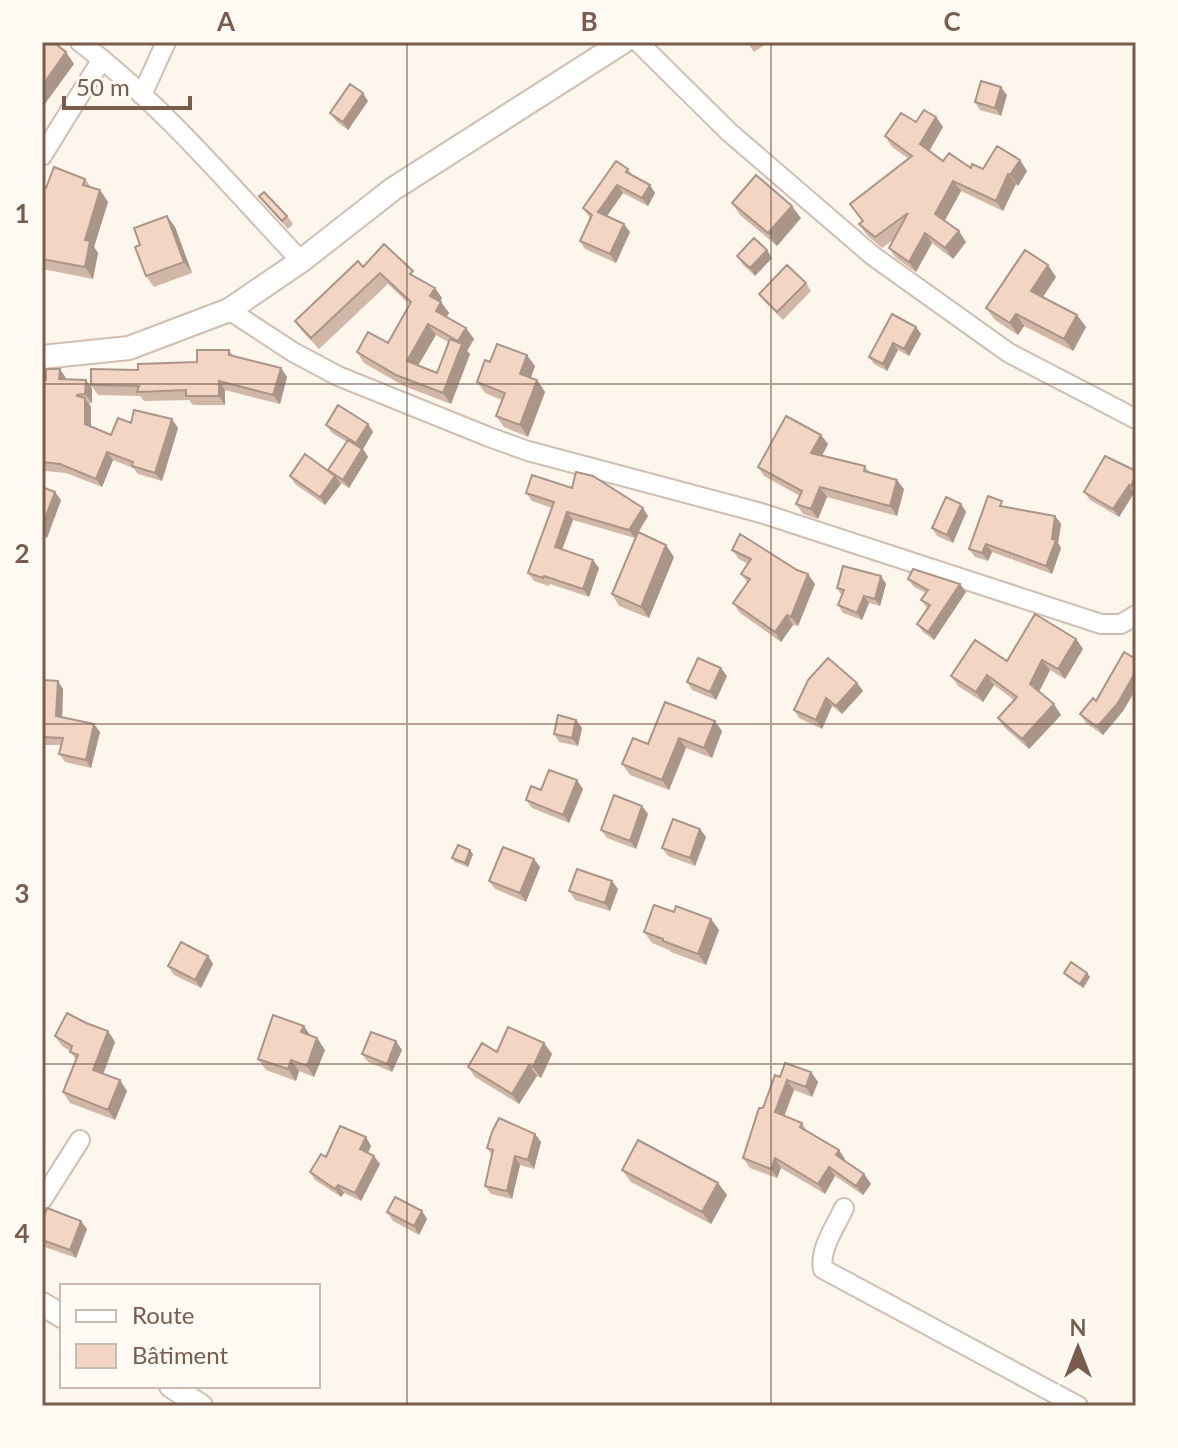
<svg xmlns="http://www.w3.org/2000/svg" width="1178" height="1448" font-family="Lato,sans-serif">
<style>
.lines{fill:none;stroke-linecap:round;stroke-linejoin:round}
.minor-casing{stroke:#d1beb0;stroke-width:22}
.tertiary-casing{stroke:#d1beb0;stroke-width:26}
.minor{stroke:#fff;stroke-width:18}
.tertiary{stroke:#fff;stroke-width:22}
.wall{fill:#d1b7a8;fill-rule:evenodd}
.shaded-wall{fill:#aa9588}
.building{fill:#f3d5c3;stroke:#aa9588;stroke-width:2}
.grid{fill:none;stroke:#7a5c4d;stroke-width:2;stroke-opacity:0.55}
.neatline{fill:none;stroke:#7a5c4d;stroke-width:3}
.grid-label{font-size:26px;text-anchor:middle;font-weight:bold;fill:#7a5c4d}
</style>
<rect width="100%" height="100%" fill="#fdf6ec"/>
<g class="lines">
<defs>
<path id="minor" d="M80,42C163,105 230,186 301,261
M638,42L729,132L873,256L1009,353L1136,419
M142,95L166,42
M42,156L102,59
M229,310L293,352L338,376L489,437L528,451L761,513L1101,624H1121L1136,615
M42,1200L80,1140
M844,1208C836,1226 819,1249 823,1269L1078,1406"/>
<path id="tertiary" d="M42,357L129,348L229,310L301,261L393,189L623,42
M42,1304L62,1316
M171,1386L201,1406"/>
</defs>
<use href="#minor" class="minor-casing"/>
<use href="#tertiary" class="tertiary-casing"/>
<use href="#minor" class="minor"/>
<use href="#tertiary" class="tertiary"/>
</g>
<path class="wall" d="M747,42H769L754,52Z
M1007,95L1001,116L980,110L975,102Z
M368,101L348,130L336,121L330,113Z
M936,117L943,127L929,151L943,161L971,168L983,169L1020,160L1027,171L1018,186L1016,184L1003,211L961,191L944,221L966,242L953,259L932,243L916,272L896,258L889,248L894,239L882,248L867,235L859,224L863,222L850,204L909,159L892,147L885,136L916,122Z
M628,169L632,175L655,193L648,206L623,193L607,216L630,232L616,263L585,249L580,241L590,218L583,208Z
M85,179L91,187L100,190L108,202L94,247L98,253L93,279L43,269L42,267V190L46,188Z
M259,196L287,216L293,224L288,229L265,204Z
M732,203L801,218L777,246L740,215Z
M167,216L175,227L192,273L154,287L146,276L140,245Z
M737,256L772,258L755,276L743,265Z
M1048,265L1056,277L1043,297L1077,315L1086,327L1073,351L1024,326L1018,335L995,320L986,308Z
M363,267L419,279L442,298L440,302L449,313L446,317L474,339L467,351L470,354L451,404L404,386L364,363L357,352L388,343L410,305L388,284L319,349L302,331L295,321ZM436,335L448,342L437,373L418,366Z
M806,283L811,291L783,320L765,302L759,294Z
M916,327L921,334L909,356L898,350L887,371L874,364L869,357Z
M229,350L233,356L281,368L287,377L280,404L225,390V405H193L189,400L144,401L140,396L98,395L91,385L138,370L197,362Z
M490,362L535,366L531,378L537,380L545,392L528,437L504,427L496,416L502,400L485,393L477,382Z
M60,369L66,379L92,388V403H89L91,407V426L111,435L131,423L178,428L162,481L138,474L133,468L113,460L102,487L66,473L45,471L43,487L61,500L47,538L42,537V538V380H46Z
M368,424L373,432L363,449L368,457L349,488L339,482L341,484L325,505L295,484L290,476L329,472L347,442L332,433L326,425Z
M821,435L828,444L822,456L865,466L869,472L904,489L897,516L827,497L818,519L803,514L796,504L800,496L764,476L758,467Z
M1136,471V494L1134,493L1119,517L1090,500L1084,492Z
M526,493L648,516L638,532L674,557L649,618L619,606L612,594L637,534L635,538L573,520L562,550L599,568L589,597L550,584L549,586L534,581L528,573L552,508L532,501Z
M961,504L966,512L953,543L937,536L932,528Z
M1006,507L1055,516L1061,524L1058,543L1061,548L1052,574L992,552L988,561L975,557L969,549Z
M732,550L815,584L798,626L793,625L781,642L740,613L733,603L747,582L741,574L748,564L739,559Z
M881,576L886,584L880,606L869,603L862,620L843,613L838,605L842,596L837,588Z
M908,579L960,584L966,592L934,640L923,632L917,624L927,608L921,600L926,593L914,587Z
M1076,639L1083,649L1065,679L1050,670L1039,691L1061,715L1029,749L1005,728L998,718L1014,700L994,685L983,702L958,686L951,676L1007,661Z
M1136,659V689L1123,711L1103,735L1086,723L1080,714L1096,701Z
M727,676L716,700L692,690L687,682Z
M42,680L63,689L62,717L100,732L91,768L65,762L59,754L61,745H44L42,743Z
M857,683L863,691L842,714L832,706L822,729L799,718L794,710Z
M576,720L582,728L578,746L559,742L554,734Z
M722,731L712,758L686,748L669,790L630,775L622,764L648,744Z
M583,789L569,823L532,808L526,800L541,790Z
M642,806L648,814L636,849L607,838L601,830Z
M700,829L706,837L695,866L668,856L662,848Z
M473,854L468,867L455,862L452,858Z
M534,859L540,867L526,902L495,889L489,881Z
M618,889L610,911L575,900L569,891Z
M674,912L711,919L719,930L706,965L671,952L669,950L652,943L644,932Z
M208,956L213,964L201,988L174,975L168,966Z
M1064,973L1090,977L1083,988L1067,977Z
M86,1023L108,1031L115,1042L103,1074L127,1091L115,1120L70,1103L63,1092L76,1060L70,1051L62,1046L55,1036Z
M304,1026L311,1036L317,1038L325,1050L314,1077L299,1071L296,1081L266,1070L258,1059Z
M544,1043L552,1054L541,1078L537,1076L519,1104L475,1077L468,1067Z
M402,1050L392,1072L368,1062L362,1054Z
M811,1072L818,1082L812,1097L794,1090L784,1116L802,1123L808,1132L845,1159L844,1161L864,1174L871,1184L863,1195L835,1176L825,1194L781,1168L777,1178L750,1168L743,1158L763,1108L780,1077Z
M535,1134L541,1142L534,1169L520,1165L512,1199L491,1194L485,1186L492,1155L487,1148Z
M366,1137L371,1146L368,1153L380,1164L361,1201L344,1193L341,1197L315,1180L310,1172L326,1157Z
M622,1170L718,1183L727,1195L711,1224L631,1182Z
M422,1211L427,1219L419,1235L393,1221L387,1212Z
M42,1222L87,1229L76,1258L42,1246Z"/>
<path class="shaded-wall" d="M66,52L74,64L42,108V86Z
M1001,87L1007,95L1001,116L995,108Z
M363,93L368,101L348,130L343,122Z
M936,117L943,127L927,155L920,144Z
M1020,160L1027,171L1018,186L1010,175Z
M1008,174L1016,184L1003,211L996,201Z
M953,181L961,191L943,224L935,214Z
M617,185L623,193L604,220L598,212Z
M650,185L655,193L648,206L642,198Z
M100,190L108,202L94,247L98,253L93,279L85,267V240Z
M792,206L801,218L777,246L768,233Z
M167,216L175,227L192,273L184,262Z
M624,224L630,232L616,263L610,254Z
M959,231L966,242L953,259L945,248Z
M925,233L932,243L916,272L909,262Z
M767,250L772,258L755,276L750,268Z
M1048,265L1056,277L1039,303L1031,291Z
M435,288L442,298L437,307L430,296Z
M441,302L449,313L443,322L436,311Z
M1016,314L1024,326L1018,335L1010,323Z
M1077,315L1086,327L1073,351L1064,339Z
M428,324L436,335L414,372L407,361Z
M916,327L921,334L909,356L904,349Z
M466,328L474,339L467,351L470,354L451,404L443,393L458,341Z
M893,343L898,350L887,371L883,364Z
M527,355L535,366L528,385L520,374Z
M281,368L287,377L280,404L273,395Z
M60,369L66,378L65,388L59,379Z
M86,380L92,388V403L85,394Z
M537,380L545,392L528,437L520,425Z
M219,381L225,390V405L219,396Z
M85,398L91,407V433L85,424Z
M172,419L178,428L162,481L155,473Z
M368,424L373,432L363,449L368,457L349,488L343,480L362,451L356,443Z
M821,435L828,444L818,463L811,453Z
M107,452L113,460L102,487L96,479Z
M42,466L45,471L42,491Z
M335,476L341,484L325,505L320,497Z
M1136,476V492L1131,486Z
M897,480L904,489L897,516L890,506Z
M1129,485L1134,493L1119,517L1113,509Z
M820,487L827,497L818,519L811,509Z
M55,492L61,500L47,538L42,532V526Z
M961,504L966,512L953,543L947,535Z
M643,508L648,516L635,538L629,530Z
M567,512L573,520L560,555L555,547Z
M1055,516L1061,524L1058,543L1061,548L1052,574L1046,566Z
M986,544L992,552L988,561L982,553Z
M666,545L674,557L649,618L641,607Z
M593,560L599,568L589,597L583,589Z
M808,574L815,584L798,626L791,617Z
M881,576L886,584L880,606L875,599Z
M960,584L966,592L934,640L928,632Z
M864,596L869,603L862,620L857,613Z
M787,615L793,625L781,642L775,632Z
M1076,639L1083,649L1065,679L1058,669Z
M1042,660L1050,670L1038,694L1030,684Z
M721,668L727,676L716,700L710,692Z
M1136,671V689L1123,711L1103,735L1097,727Z
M987,675L994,685L983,702L976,692Z
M58,681L63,689L62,724L56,716Z
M857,683L863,691L842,714L836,706Z
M826,698L832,706L822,729L816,720Z
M1054,704L1061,715L1029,749L1022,739Z
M576,720L582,728L578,746L572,738Z
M715,721L722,731L712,758L704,748Z
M94,724L100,732L91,768L86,760Z
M679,738L686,748L669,790L662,780Z
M577,780L583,789L569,823L563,815Z
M642,806L648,814L636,849L630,841Z
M700,829L706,837L695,866L690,858Z
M470,850L473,854L468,867L465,863Z
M534,859L540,867L526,902L520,893Z
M612,881L618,889L610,911L605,903Z
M711,919L719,930L706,965L698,954Z
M208,956L213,964L201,988L195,980Z
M1087,973L1090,977L1083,988L1080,984Z
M304,1026L311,1037L301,1032Z
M108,1031L115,1042L101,1080L93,1070Z
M317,1038L325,1050L314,1077L307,1066Z
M396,1041L402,1050L392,1072L387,1064Z
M544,1043L552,1054L541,1078L533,1067Z
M291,1060L299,1071L296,1081L288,1069Z
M529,1065L537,1076L519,1104L512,1094Z
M811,1072L818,1082L812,1097L806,1087Z
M120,1080L127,1091L115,1120L108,1110Z
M787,1080L794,1090L782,1122L775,1112Z
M535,1134L541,1142L534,1169L528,1160Z
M366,1137L371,1146L366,1157L360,1149Z
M839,1150L845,1159L842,1164L836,1155Z
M374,1156L380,1164L361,1201L355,1193Z
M515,1156L520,1165L512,1199L507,1191Z
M775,1158L781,1168L777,1178L771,1169Z
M829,1167L835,1176L825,1194L818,1184Z
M864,1174L871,1184L863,1195L856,1186Z
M718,1183L727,1195L711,1224L702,1212Z
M338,1185L344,1193L341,1197L335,1189Z
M422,1211L427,1219L419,1235L414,1226Z
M81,1221L87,1229L76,1258L70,1250Z"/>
<path class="building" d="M42,42H53L66,52L42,86Z
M981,81L1001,87L995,108L975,102Z
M350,84L363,93L343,122L330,113Z
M924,110L936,117L920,144L943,161L949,153L971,168L972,164L983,169L997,146L1020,160L1010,175L1008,174L996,201L953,181L935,214L959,231L945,248L925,233L909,262L889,248L908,213L875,237L859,224L863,221L850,204L912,156L885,136L901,113L916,122Z
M616,161L628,169L626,172L650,185L642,198L617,185L598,212L624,224L610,254L580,241L592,215L583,208Z
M54,167L85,179L83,185L100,190L85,240L90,241L85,267L42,259L43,216H42V190L43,187L46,188Z
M756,175L792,206L768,233L732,203Z
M264,192L287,216L282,221L259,196Z
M167,216L184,262L146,276L135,247L140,245L134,228Z
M754,238L767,250L750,268L737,256Z
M384,244L413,271L410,274L435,288L430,296L441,302L436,311L466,328L458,341L428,324L407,361L437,373L450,339L462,344L443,393L396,375L357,352L368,332L388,343L411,302L380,273L311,338L295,321L358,261L363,267Z
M1025,250L1048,265L1031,291L1077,315L1064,339L1016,314L1010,323L986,308Z
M787,265L806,283L777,312L759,294Z
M892,314L916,327L904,349L893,343L883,364L869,357Z
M497,344L527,355L520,374L537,380L520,425L496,416L505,393L477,382L485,360L490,362Z
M197,350H229V355L281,368L273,395L219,381V396H186V390L137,392L139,386L91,385V369L138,370V364L197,362Z
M46,369H60L59,379L86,380L85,394L77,395V396L85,398V424L111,435L118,418L131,423L134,410L172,419L155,473L132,466L133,462L107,452L96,479L60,464L42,462V380H46Z
M338,405L368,424L356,443L326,425Z
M786,416L821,435L811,453L865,466L864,471L897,480L890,506L820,487L811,509L796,504L802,491L758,467Z
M348,440L362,449L343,480L328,470Z
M305,454L335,476L320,497L290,476Z
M1105,456L1136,471V476L1131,486L1129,485L1113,509L1084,492Z
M576,472L593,476L643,508L629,530L567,512L555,547L593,560L583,589L544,576L543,578L528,573L554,502L526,493L532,475L572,488Z
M42,487L55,492L42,526Z
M988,496L1002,501L1000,506L1055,516L1052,539L1056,540L1046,566L986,544L982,553L969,549Z
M946,497L961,504L947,535L932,528Z
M638,532L666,545L641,607L612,594Z
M740,534L797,570L808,574L791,617L787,615L775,632L733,603L750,579L741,574L751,559L732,550Z
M843,566L881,576L875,599L864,596L857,613L838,605L844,590L837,588Z
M913,569L960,584L928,632L917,624L930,605L921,600L928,590L908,579Z
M1035,614L1076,639L1058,669L1042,660L1030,684L1054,704L1022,739L998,718L1017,697L987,675L976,692L951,676L975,640L1007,661Z
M1124,652L1136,659V671L1118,703L1097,727L1080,714L1093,698L1096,701Z
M698,658L721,668L710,692L687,682Z
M828,658L857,683L836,706L826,698L816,720L794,710L808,680Z
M42,680L58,681L56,716L94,724L86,760L59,754L63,738L42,737Z
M665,702L715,721L704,748L679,738L662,780L622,764L633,738L648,744Z
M558,715L576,720L572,738L554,734Z
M549,770L577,780L563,815L526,800L531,786L541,790Z
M614,795L642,806L630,841L601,830Z
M673,819L700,829L690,858L662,848Z
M458,845L470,850L465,863L452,858Z
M503,847L534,859L520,893L489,881Z
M577,869L612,881L605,903L569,891Z
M654,905L674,912L676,906L711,919L698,954L663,941V939L644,932Z
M181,942L208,956L195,980L168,966Z
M1071,962L1087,973L1080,984L1064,973Z
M67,1013L86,1023L108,1031L93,1070L120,1080L108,1110L63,1092L78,1055L70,1052L72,1046L55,1036Z
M273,1015L304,1026L301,1032L317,1038L307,1066L291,1060L288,1069L258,1059Z
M508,1027L544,1043L533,1067L529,1065L512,1094L468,1067L482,1043L497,1052Z
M371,1032L396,1041L387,1064L362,1054Z
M785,1063L811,1072L806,1087L787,1080L775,1112L802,1123L800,1127L839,1150L836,1155L864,1174L856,1186L829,1167L818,1184L775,1158L771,1169L743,1158L759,1108H763L775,1075L780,1077Z
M499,1118L535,1134L528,1160L515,1156L507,1191L485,1186L493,1150L487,1148L492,1132Z
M340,1126L366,1137L360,1149L374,1156L355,1193L338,1185L335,1189L310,1172L321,1154L326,1157Z
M638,1140L718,1183L702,1212L622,1170Z
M395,1197L422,1211L414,1226L387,1212Z
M47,1208L81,1221L70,1250L42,1240V1222Z"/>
<path class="grid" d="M407,42V1406M771,42V1406M42,384H1136M42,724H1136M42,1064H1136"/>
<rect width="1178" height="1448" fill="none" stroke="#fffaf3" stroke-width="88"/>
<rect x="60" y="1284" width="260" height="104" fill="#fffaf3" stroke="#cabbb1" stroke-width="2"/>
<rect x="76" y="1310" width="40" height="12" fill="#ffffff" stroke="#cabbb1" stroke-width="2"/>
<text x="132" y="1324" font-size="24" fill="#7a5c4d">Route</text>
<rect x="76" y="1344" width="40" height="24" fill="#f3d5c3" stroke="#cabbb1" stroke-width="2"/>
<text x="132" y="1364" font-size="24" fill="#7a5c4d">Bâtiment</text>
<g transform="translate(1078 1348)" stroke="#fffaf3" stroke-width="6" paint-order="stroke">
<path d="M0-6L14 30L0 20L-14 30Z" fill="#7a5c4d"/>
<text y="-12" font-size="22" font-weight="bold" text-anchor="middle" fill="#7a5c4d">N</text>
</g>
<path d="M64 96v12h126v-12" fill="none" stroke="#7a5c4d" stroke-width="4"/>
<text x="76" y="96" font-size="24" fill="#7a5c4d" stroke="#fffaf3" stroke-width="6" paint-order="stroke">50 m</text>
<rect x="44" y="44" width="1090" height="1360" class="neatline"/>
<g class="grid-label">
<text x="226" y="31">A</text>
<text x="589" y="31">B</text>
<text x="952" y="31">C</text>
<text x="22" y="223">1</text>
<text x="22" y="563">2</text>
<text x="22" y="903">3</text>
<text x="22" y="1243">4</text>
</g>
</svg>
